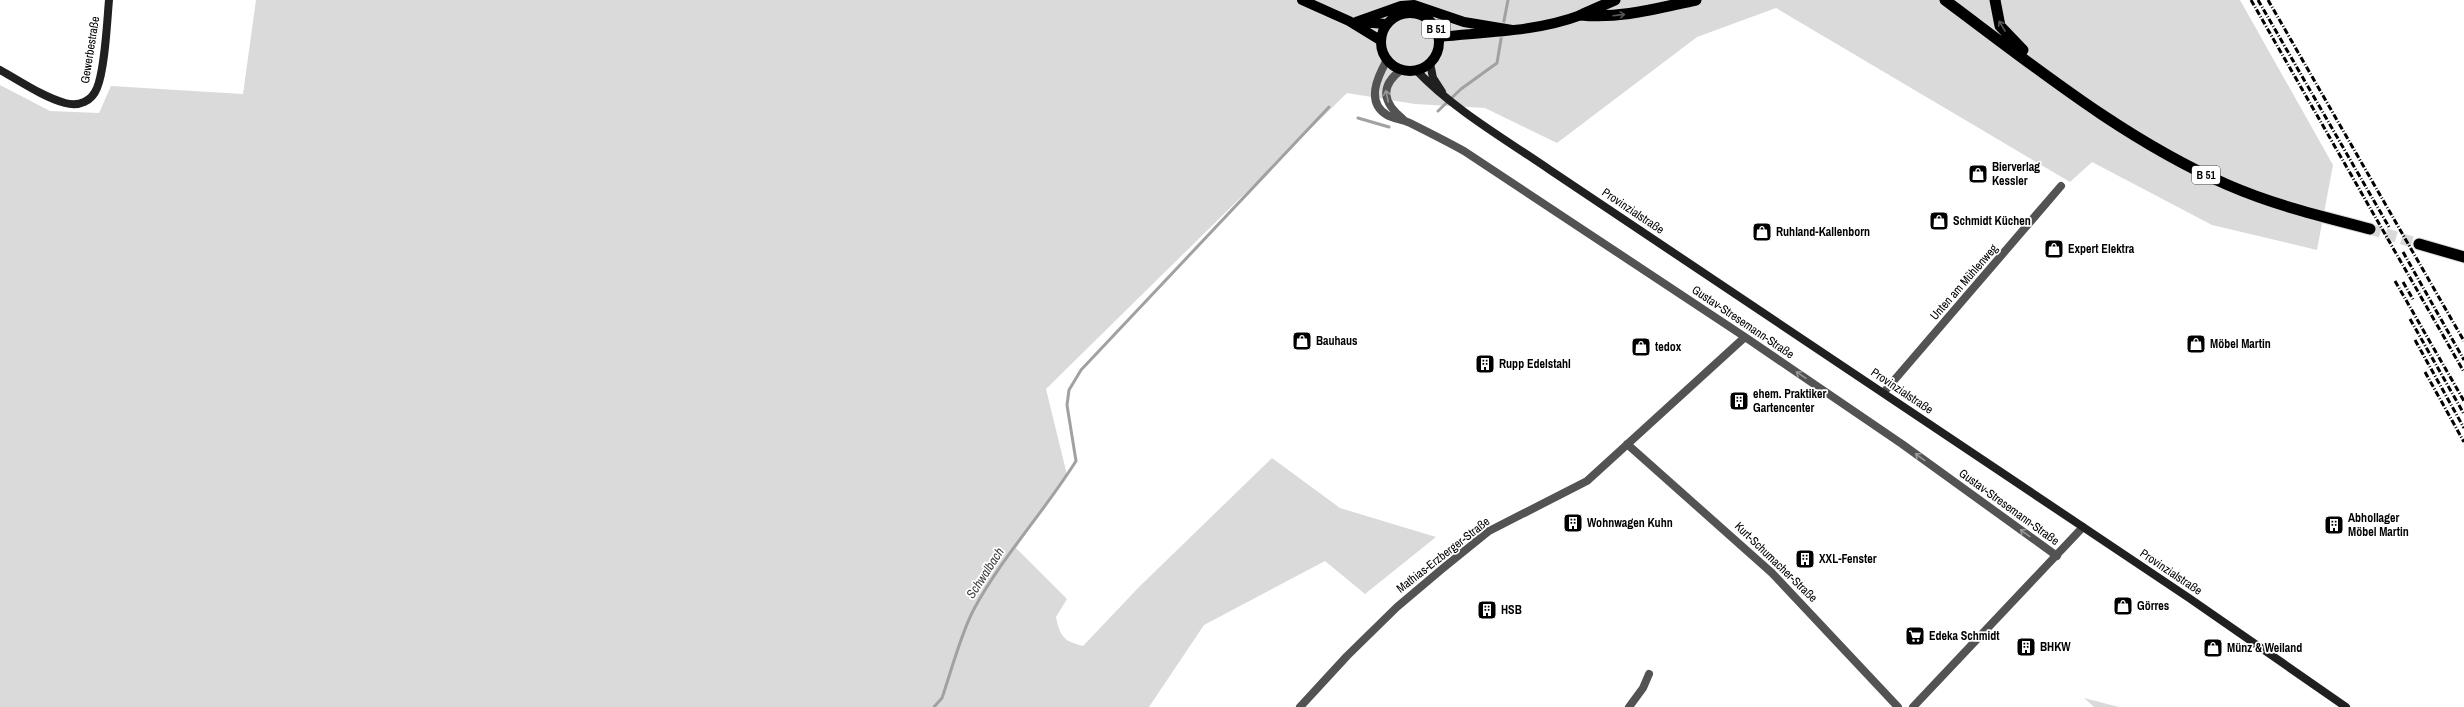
<svg xmlns="http://www.w3.org/2000/svg" width="2464" height="707" font-family="'Archivo Narrow',sans-serif">
<style>
.green{fill:#dadada}
.lines{fill:none;stroke-linecap:round;stroke-linejoin:round}
.stream{stroke:#a1a1a1;stroke-width:3}
.trunk-tunnel{stroke:#d9d9d9;stroke-width:11;stroke-dasharray:11 5.5;stroke-linecap:butt}
.primary-casing{stroke:#dbdbdb;stroke-width:12}
.trunk-casing{stroke:#dbdbdb;stroke-width:13}
.minor{stroke:#535353;stroke-width:8}
.secondary{stroke:#202020;stroke-width:8}
.primary{stroke:#000;stroke-width:10}
.trunk{stroke:#000;stroke-width:11}
.rail{stroke:#000;stroke-width:3;stroke-dasharray:6 2 1 2;stroke-linecap:butt}
.oneway{stroke:#595959}
.oneway2{stroke:#989898}
.labels{text-anchor:middle;dominant-baseline:central;stroke-width:3.5;stroke-linejoin:round;paint-order:stroke}
.shield{fill:#fff;stroke:#4c4c4c;stroke-width:1}
.shield-label{font-size:11px;font-weight:bold;fill:#000}
.street-label{font-size:12px;fill:#000;stroke:#fff}
.poi-label{font-size:12px;font-weight:bold;fill:#000;stroke:#fff;text-anchor:start}
.water-label{font-size:13px;font-style:italic;fill:#424242;stroke:#fff}
</style>
<rect width="100%" height="100%" fill="#fff"/>
<path class="green" d="M256,0H2240L2333,165L2317,250L2212,225L2092,162L2070,182L1776,8L1697,37L1557,143L1485,108L1415,104L1347,93L1046,389L1067,475L1016,548L1067,599L1056,617C1060,636 1063,641 1083,646L1140,586L1272,458L1340,508L1436,537L1365,594L1325,561L1204,625L1149,707H0V85L50,111L99,113L111,86L243,94Z
M2084,698L2119,707H2094Z"/>
<g class="lines">
<path class="stream" d="M1503,26L1508,0
M1438,111L1461,89L1497,63L1502,33
M1358,118L1389,127
M934,707L942,698C951,672 961,633 974,609C1002,557 1044,512 1076,461L1067,405L1069,390L1081,370L1329,107"/>
<path class="trunk-tunnel" d="M2370,229L2419,244"/>
<defs>
<path id="primary" d="M1302,0L1349,21L1380,40
M1381 42a29 29 0 1 1 58 0a29 29 0 1 1-58 0Z
M1356,22L1401,6L1414,5L1464,22L1512,30
M1359,22L1386,24
M1439,37C1485,32 1536,32 1581,15"/>
<path id="trunk" d="M1945,0C2035,67 2125,140 2228,185C2274,205 2323,217 2370,229
M1995,0L2000,26L2023,50
M1583,14L1615,0
M1581,15C1620,19 1658,8 1696,0
M2419,244L2464,257"/>
</defs>
<use href="#primary" class="primary-casing"/>
<use href="#trunk" class="trunk-casing"/>
<path class="minor" d="M1387,60C1378,76 1365,102 1387,115C1394,119 1402,119 1410,123C1428,132 1446,141 1464,151L1745,337L1902,444L2057,556
M1401,70C1380,86 1382,102 1403,119
M1884,392L2061,186
M1627,444L1772,573L1898,707
M1300,707L1347,656L1397,607L1442,569L1489,531L1587,481L1745,337
M1629,707L1643,688L1649,674
M1913,707L2083,527"/>
<path class="secondary" d="M1430,63L1433,78L1442,92
M0,70C20,81 43,97 65,103C79,107 92,101 97,88C105,69 107,22 109,0
M1416,70C1454,110 1505,139 1550,170L2189,598L2346,707"/>
<use href="#primary" class="primary"/>
<use href="#trunk" class="trunk"/>
<path class="rail" d="M2251,0L2464,372
M2258,0L2389,227
M2268,0L2464,341
M2403,252L2464,360
M2395,281L2464,401
M2403,282L2414,301
M2410,319L2464,414
M2415,340L2464,428
M2425,372L2464,442"/>
</g>
<defs><path id="oneway-shaft" d="M-6 0H5M1.5-3L5.5 0L1.5 3" fill="none" stroke-width="1.6" stroke-linecap="round" stroke-linejoin="round"/></defs>
<g class="oneway">
<use href="#oneway-shaft" transform="translate(1619 15) rotate(-7)"/>
<use href="#oneway-shaft" transform="translate(2002 26) rotate(-121)"/>
</g>
<g class="oneway2">
<use href="#oneway-shaft" transform="translate(1387 96) rotate(-102)"/>
<use href="#oneway-shaft" transform="translate(1801 375) rotate(-146)"/>
<use href="#oneway-shaft" transform="translate(1920 457) rotate(-144)"/>
<use href="#oneway-shaft" transform="translate(2025 533) rotate(-144)"/>
</g>
<defs>
<symbol id="shop-square" viewBox="-11 -11 22 22"><rect x="-9" y="-9" width="18" height="18" rx="4" fill="#000" stroke="#fff"/><path d="M-5-2.5h2.3a2.7 3.5 0 0 1 5.4 0H5L5.5 6h-11ZM-1.5-2.5h3a1.5 2.3 0 0 0-3 0Z" fill="#fff"/></symbol>
<symbol id="building-square" viewBox="-11 -11 22 22"><rect x="-9" y="-9" width="18" height="18" rx="4" fill="#000" stroke="#fff"/><path d="M-4-6H4V6H1V3H-1V6H-4ZM-2.5-4.3h1.7v1.8h-1.7ZM.8-4.3h1.7v1.8H.8ZM-2.5-1h1.7V.8h-1.7ZM.8-1h1.7V.8H.8Z" fill="#fff"/></symbol>
<symbol id="supermarket-square" viewBox="-11 -11 22 22"><rect x="-9" y="-9" width="18" height="18" rx="4" fill="#000" stroke="#fff"/><path d="M-6-5.5h2.5l.6 2H6L4.5 2H-2.5L-4.4-4H-6ZM-1.5 3.2a1.3 1.3 0 1 0 .1 0ZM3 3.2a1.3 1.3 0 1 0 .1 0Z" fill="#fff"/></symbol>
</defs>
<g fill-rule="evenodd">
<use href="#shop-square" x="1967" y="163" width="22" height="22"/>
<use href="#shop-square" x="1928" y="210" width="22" height="22"/>
<use href="#shop-square" x="1751" y="221" width="22" height="22"/>
<use href="#shop-square" x="2043" y="238" width="22" height="22"/>
<use href="#shop-square" x="1291" y="330" width="22" height="22"/>
<use href="#shop-square" x="2185" y="333" width="22" height="22"/>
<use href="#shop-square" x="1630" y="336" width="22" height="22"/>
<use href="#building-square" x="1474" y="353" width="22" height="22"/>
<use href="#building-square" x="1728" y="390" width="22" height="22"/>
<use href="#building-square" x="1562" y="512" width="22" height="22"/>
<use href="#building-square" x="2323" y="514" width="22" height="22"/>
<use href="#building-square" x="1794" y="548" width="22" height="22"/>
<use href="#shop-square" x="2112" y="595" width="22" height="22"/>
<use href="#building-square" x="1476" y="599" width="22" height="22"/>
<use href="#supermarket-square" x="1904" y="625" width="22" height="22"/>
<use href="#building-square" x="2015" y="636" width="22" height="22"/>
<use href="#shop-square" x="2202" y="637" width="22" height="22"/>
</g>
<g class="labels">
<g class="shield">
<rect x="1422" y="20" width="28" height="18" rx="3"/>
<rect x="2192" y="166" width="28" height="18" rx="3"/>
</g>
<g class="shield-label">
<text x="1436" y="29">B 51</text>
<text x="2206" y="175">B 51</text>
</g>
<g class="street-label">
<text transform="translate(90 50) rotate(-81)">Gewerbestraße</text>
<text transform="translate(1633 211) rotate(34)">Provinzialstraße</text>
<text transform="translate(1964 282) rotate(-49)">Unten am Mühlenweg</text>
<text transform="translate(1743 322) rotate(34)">Gustav-Stresemann-Straße</text>
<text transform="translate(1902 391) rotate(34)">Provinzialstraße</text>
<text transform="translate(2009 507) rotate(36)">Gustav-Stresemann-Straße</text>
<text transform="translate(1443 555) rotate(-38)">Mathias-Erzberger-Straße</text>
<text transform="translate(1776 562) rotate(44)">Kurt-Schumacher-Straße</text>
<text transform="translate(2171 572) rotate(34)">Provinzialstraße</text>
</g>
<g class="poi-label">
<text x="1992" y="167">Bierverlag<tspan x="1992" dy="14">Kessler</tspan></text>
<text x="1953" y="221">Schmidt Küchen</text>
<text x="1776" y="232">Ruhland-Kallenborn</text>
<text x="2068" y="249">Expert Elektra</text>
<text x="1316" y="341">Bauhaus</text>
<text x="2210" y="344">Möbel Martin</text>
<text x="1655" y="347">tedox</text>
<text x="1499" y="364">Rupp Edelstahl</text>
<text x="1753" y="394">ehem. Praktiker<tspan x="1753" dy="14">Gartencenter</tspan></text>
<text x="2348" y="518">Abhollager<tspan x="2348" dy="14">Möbel Martin</tspan></text>
<text x="1587" y="523">Wohnwagen Kuhn</text>
<text x="1819" y="559">XXL-Fenster</text>
<text x="2137" y="606">Görres</text>
<text x="1501" y="610">HSB</text>
<text x="1929" y="636">Edeka Schmidt</text>
<text x="2040" y="647">BHKW</text>
<text x="2227" y="648">Münz &amp; Weiland</text>
</g>
<g class="water-label">
<text transform="translate(985 573) rotate(-57)">Schwalbach</text>
</g>
</g>
</svg>
